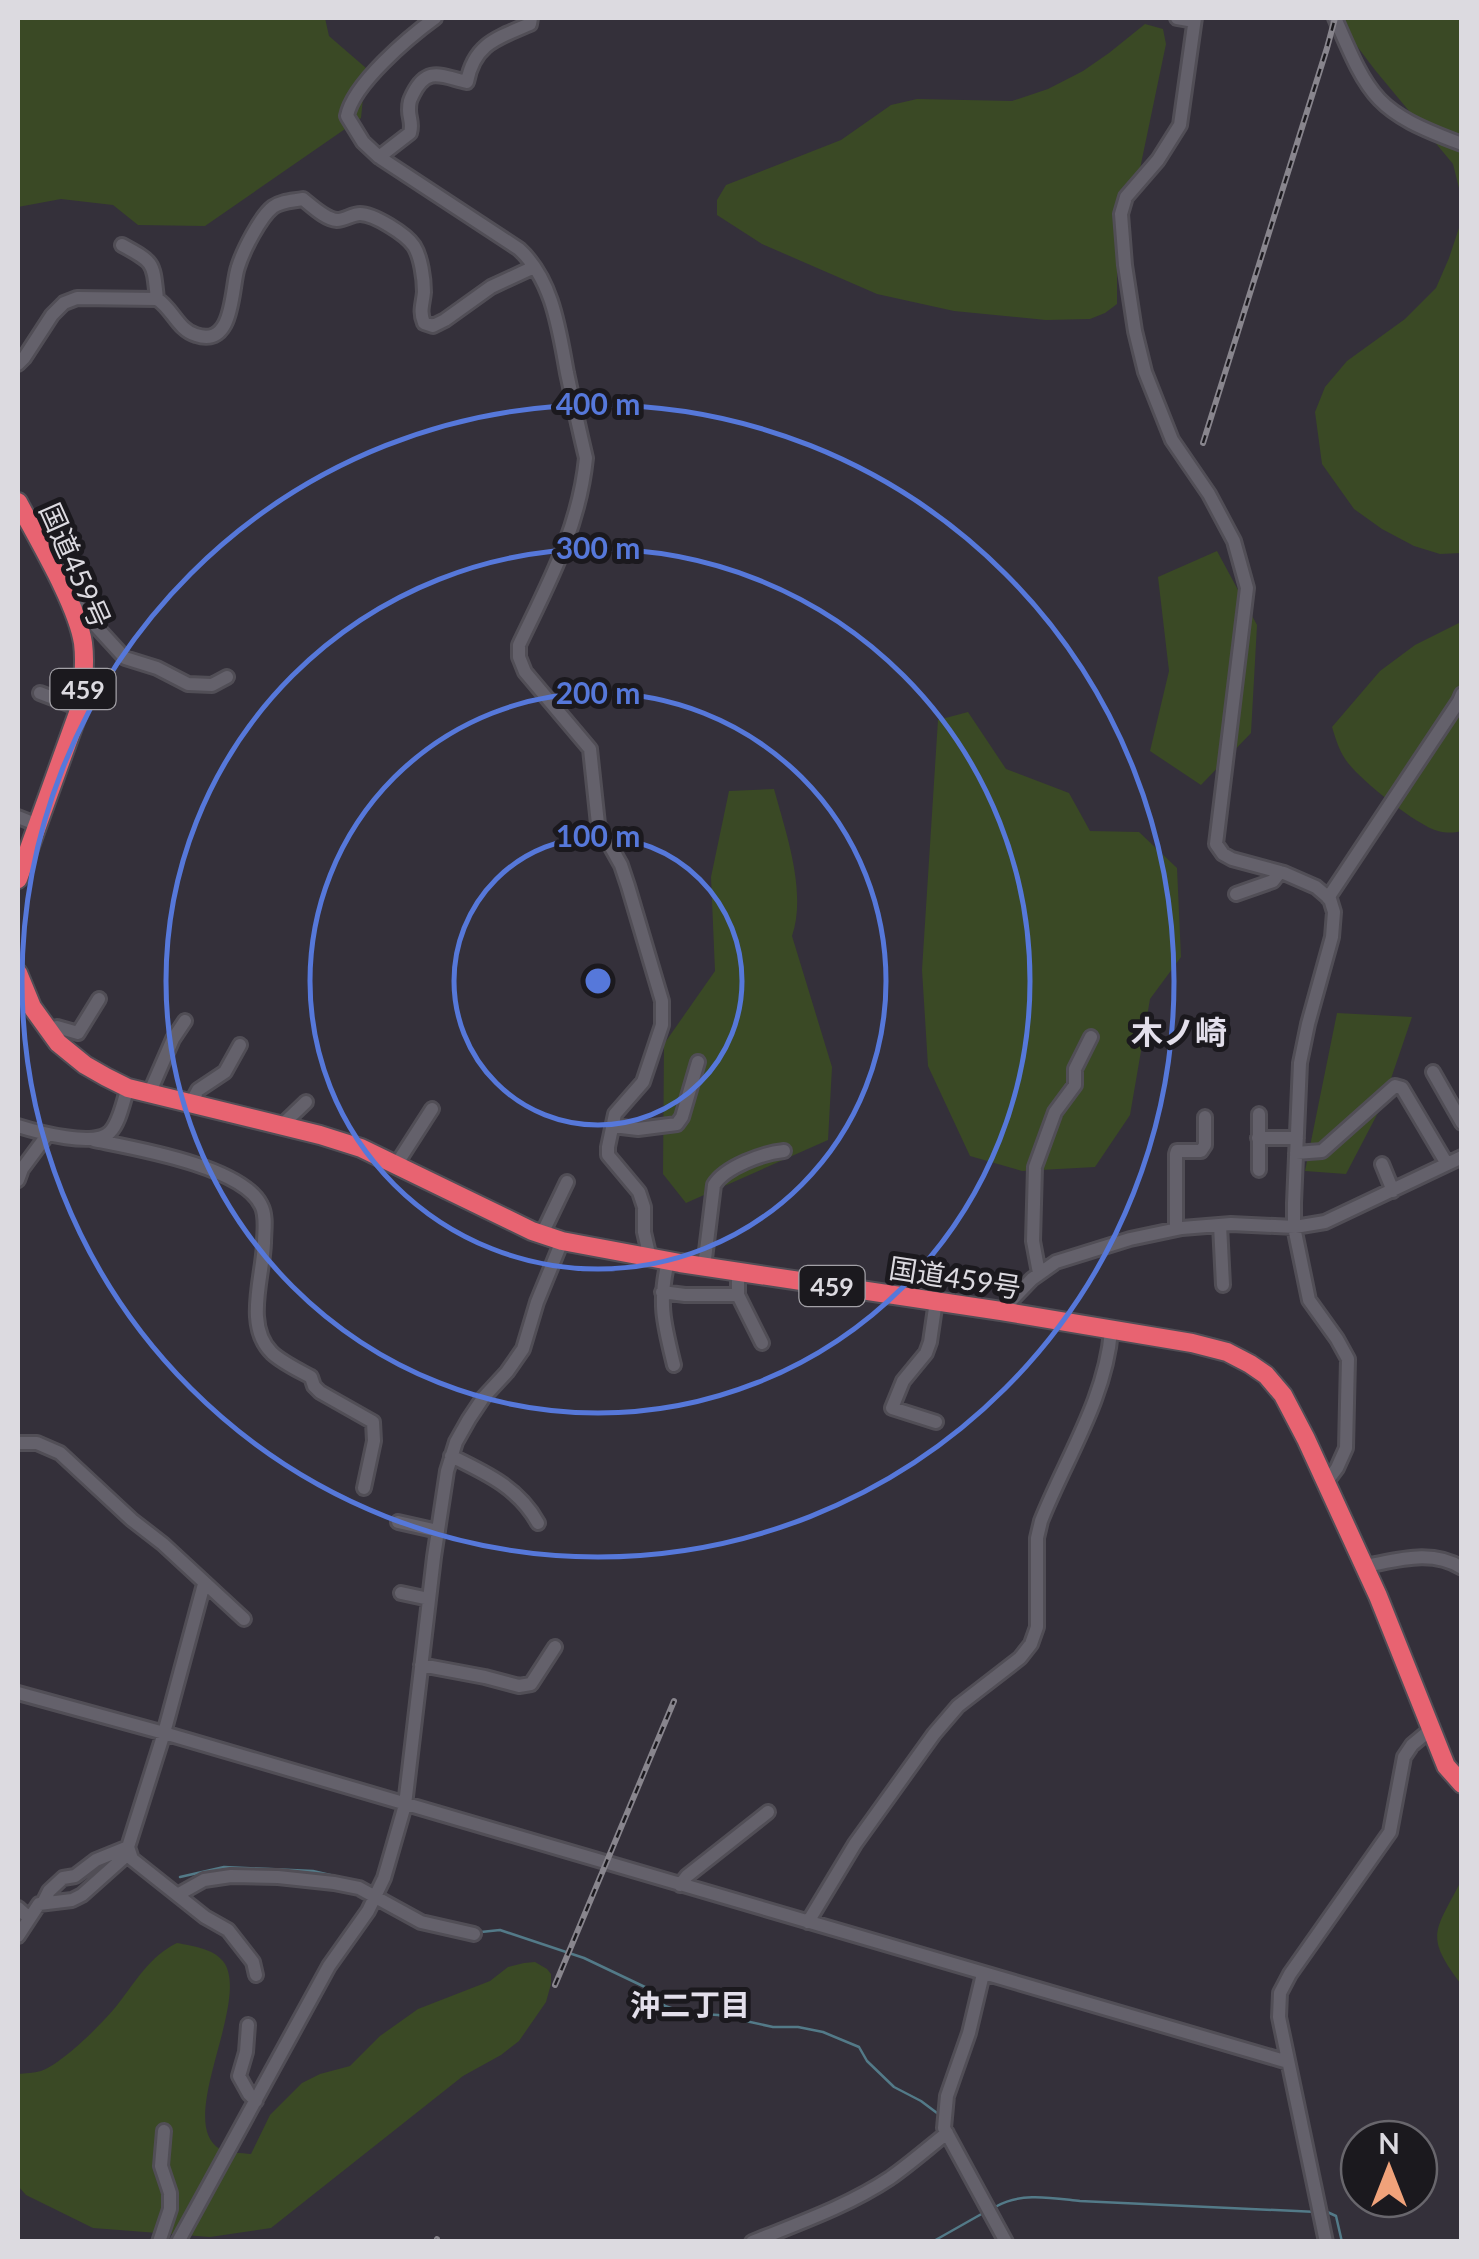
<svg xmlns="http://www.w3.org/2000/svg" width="1479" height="2259" font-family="Lato,'Noto Sans JP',sans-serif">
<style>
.green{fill:#3a4925}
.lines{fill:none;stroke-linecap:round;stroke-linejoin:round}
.stream{stroke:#537a88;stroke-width:2.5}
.minor-casing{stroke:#514e56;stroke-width:18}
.highway-casing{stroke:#514e56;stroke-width:22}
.minor{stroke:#64616b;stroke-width:12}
.highway{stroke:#e86371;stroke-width:18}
.rail-casing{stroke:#88858d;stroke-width:6}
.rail{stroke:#1b191e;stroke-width:2.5;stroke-dasharray:8;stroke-linecap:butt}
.ring{fill:none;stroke:#5678da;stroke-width:5}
.labels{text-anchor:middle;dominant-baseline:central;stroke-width:10;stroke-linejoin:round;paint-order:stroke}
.shield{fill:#1b191e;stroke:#a2a0a6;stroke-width:2.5}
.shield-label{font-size:25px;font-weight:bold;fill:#dcdae0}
.street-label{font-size:28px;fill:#dcdae0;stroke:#1b191e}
.neighbourhood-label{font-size:30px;font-weight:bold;fill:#e3dfeb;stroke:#1b191e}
.quarter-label{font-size:32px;font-weight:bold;fill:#e3dfeb;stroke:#1b191e}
.centre{fill:#5678da;stroke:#1b191e;stroke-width:5}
.ring-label{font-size:30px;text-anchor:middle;font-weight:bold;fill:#5678da;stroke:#1b191e;stroke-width:10;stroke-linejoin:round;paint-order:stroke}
</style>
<rect width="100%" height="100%" fill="#34303a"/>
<path class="green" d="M18,18H325L329,36L366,68L361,118L205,226L138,225L113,205L61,199L18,207Z
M1340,18H1461V553L1440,554L1414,546L1382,529L1354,509L1322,464L1315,412L1325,387L1347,361L1405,319L1436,288L1449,258L1460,225V192L1453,164L1375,70L1350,37Z
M1145,24L1163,29L1166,44L1137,183L1125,216L1117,254V304L1105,313L1090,319L1046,320L954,311L877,294L762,244L717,215V200L726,185L841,140L891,105L917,99L1012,101L1048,89L1083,71L1109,53Z
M1217,551L1257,625L1251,733L1201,785L1150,751L1169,671L1158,577Z
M1461,622V831C1454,833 1446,833 1438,831C1416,825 1363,782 1348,763C1340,753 1336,740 1332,727L1380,671L1415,645Z
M968,712L1006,769L1069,793L1090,831L1139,832L1177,868L1181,957L1150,999L1130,1115L1095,1167L1022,1171L970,1156L928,1066L922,970L938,720Z
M774,789C786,833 807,892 792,936L832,1067L828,1140L686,1203L663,1174L664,1044L715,971L711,877L729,791Z
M1337,1013L1412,1017L1382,1105L1346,1174L1305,1171Z
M1461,1881V1984C1424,1935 1435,1932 1461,1881Z
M177,1943C193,1946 216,1949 225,1964C249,2005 175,2123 220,2149C228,2153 242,2153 251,2154L270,2115L302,2083L320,2074L350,2066L380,2036L418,2009L490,1981L508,1967L524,1963L535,1962L547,1969L551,1974V1984L546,2002L519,2041L501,2055L463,2076L271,2228L210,2237L93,2228L26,2195L18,2186V2074C25,2073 34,2073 41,2071C62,2064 104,2022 118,2004C136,1981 150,1956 177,1943Z"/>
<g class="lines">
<path class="stream" d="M180,1877L224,1867L313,1871L356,1881
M481,1932L500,1930L584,1958L647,1988L665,2006L686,2013L718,2015L773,2027H798L823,2032L859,2047L867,2061L894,2087L921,2101L941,2116
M950,2125L995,2207
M997,2206C1022,2192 1052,2198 1080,2201L1317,2212
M1325,2211L1336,2216L1342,2242
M932,2242L985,2212"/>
<defs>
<path id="minor" d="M435,18C409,37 353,84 347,116L363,142L379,157L519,249C553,280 559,330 567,373C573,401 579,429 586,458C579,528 549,582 519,645V657L525,672L590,749L598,824L621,865L628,886L662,1001V1025L643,1082L615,1114L608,1147V1155L639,1192L644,1207V1232L650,1258
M1177,18L1194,21
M1195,18L1180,125L1158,160L1126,197L1121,214L1125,265L1135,331L1145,372L1172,440L1209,494L1234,541L1247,588L1216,844L1223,854L1232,859L1284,873L1316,887L1330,899L1334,912L1332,937L1308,1024L1300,1063L1294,1203V1227L1309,1300L1337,1339L1348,1359L1346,1448L1337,1468L1325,1484
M1335,18C1370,99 1376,112 1462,144
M379,157L410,133C413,123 409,119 409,110C409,102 410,100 413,94C427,66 441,76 467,82C474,44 497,38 530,24L531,18
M122,245C155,263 153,262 157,299
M18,364L24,358L52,315L64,303L77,298L157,299C172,308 178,330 196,335C235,348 231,287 238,267C243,251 260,217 273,207C281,201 293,201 303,199C312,206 325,219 337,220C345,220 352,214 360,214C374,214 406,234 414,246C421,257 424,279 424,292C423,304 419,311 424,323L433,326L445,320L491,287L534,267
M65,594L75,592L80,595L93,623L125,658L157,668L188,684L212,685L227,677
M40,693L79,708
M18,817L38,825
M1236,894L1273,881L1280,872
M1328,898L1459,701L1462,694
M48,1030L57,1027L78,1033L99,999
M1433,1072L1462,1123
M149,1094L173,1039L185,1021
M191,1103L198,1090L225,1072L240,1045
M1259,1114V1170
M18,1126C37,1132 96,1148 110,1132C120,1122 123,1101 128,1088
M281,1126L306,1102
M613,1126L638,1129L677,1124L682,1117L698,1062
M1258,1138H1297
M94,1140C133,1148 242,1166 261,1205C267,1216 264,1231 264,1243C263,1277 244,1326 272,1353C283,1363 298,1370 311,1377L314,1386L320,1392L373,1422L374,1441L364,1488
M1296,1153L1322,1151L1395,1086L1402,1088L1447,1164
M1382,1164L1393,1191
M396,1165L432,1109
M18,1180L22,1169L48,1134
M1220,1225L1223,1285
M1176,1229V1154L1177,1151H1201L1205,1145V1117
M542,1234L567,1182
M668,1261C658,1303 664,1324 674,1365
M704,1267L714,1185C725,1167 763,1153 784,1151
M738,1272V1295L762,1343
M1039,1273L1033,1241L1035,1167L1055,1112L1075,1085V1069L1091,1037
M662,1292L685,1295H738
M1001,1311L1032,1279L1056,1262L1130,1239L1182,1228L1231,1224L1295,1227L1325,1222L1462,1157
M936,1422L892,1408L903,1381L926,1353L930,1342L936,1301
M18,1443H37L60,1453L132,1520L163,1544L244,1619
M451,1456C486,1473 519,1488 538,1523
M398,1522L438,1531
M1366,1566C1398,1560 1432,1549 1462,1568
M204,1584L164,1733L128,1847L132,1859L205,1917L228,1930L253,1962L256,1975
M401,1593L429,1599
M421,1665L485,1677L519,1686L531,1684L555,1647
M18,1693L164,1733L1288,2062
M680,1885L687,1876L768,1812
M179,1894L204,1880L231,1876L278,1877L334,1883L359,1888L421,1922L474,1934
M43,1903L49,1891L63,1878L75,1876L96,1860L128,1847
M18,1908L29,1918
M808,1922L855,1844L934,1734L958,1706L1020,1658L1031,1644L1037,1627V1538L1041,1521C1065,1460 1106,1398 1111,1331
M18,1936L39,1904L72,1900L82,1895L129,1853
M983,1974L969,2033L947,2096L944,2128L1006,2242
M248,2025L246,2052L239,2076L249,2094L256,2101
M159,2242L170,2209V2193L161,2166L164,2131
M178,2242L329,1966L368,1911L384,1878L405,1805L434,1557L447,1471L456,1442L469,1419L483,1398L507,1372L523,1349L537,1302L562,1241
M752,2242C799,2223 848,2206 890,2178C910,2164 928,2148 947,2133
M1326,2242L1279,2017L1280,1993L1290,1974L1390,1832L1404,1757L1412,1745L1430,1730"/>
<path id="highway" d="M18,502C37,538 77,604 83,643C86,667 82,690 78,713L18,879
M18,973L32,1007L58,1043L85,1065L106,1077L128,1088L320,1135L361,1148L532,1231L562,1241L680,1263L1001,1311L1192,1343L1227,1352L1250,1364L1266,1375L1283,1395L1306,1439L1378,1596L1446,1766L1462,1784"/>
</defs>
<use href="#minor" class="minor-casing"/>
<use href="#highway" class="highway-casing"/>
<use href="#minor" class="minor"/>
<use href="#highway" class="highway"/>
<defs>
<path id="rail" d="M1203,443L1327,48L1335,18
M555,1985L674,1701
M436,2242L437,2239"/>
</defs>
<use href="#rail" class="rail-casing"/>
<use href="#rail" class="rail"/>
</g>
<g class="ring">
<circle cx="598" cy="981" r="144"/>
<circle cx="598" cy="981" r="288"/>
<circle cx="598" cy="981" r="432"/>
<circle cx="598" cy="981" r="576"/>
</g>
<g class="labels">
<g class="shield">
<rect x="50.5" y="669" width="65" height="40" rx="8"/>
<rect x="799.5" y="1266" width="65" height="40" rx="8"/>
</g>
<g class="shield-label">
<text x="83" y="689">459</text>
<text x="832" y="1286">459</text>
</g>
<g class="street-label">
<text transform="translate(76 565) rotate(66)">国道459号</text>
<text transform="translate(955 1277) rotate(9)">国道459号</text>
</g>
<g class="neighbourhood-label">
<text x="690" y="2004">沖二丁目</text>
</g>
<g class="quarter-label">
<text x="1179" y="1031">木ノ崎</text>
</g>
</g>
<circle cx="598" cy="981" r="15" class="centre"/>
<g class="ring-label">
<text x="598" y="415">400 m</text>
<text x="598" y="559">300 m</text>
<text x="598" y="704">200 m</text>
<text x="598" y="847">100 m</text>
</g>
<rect width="1479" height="2259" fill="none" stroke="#dcdae0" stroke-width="40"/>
<g transform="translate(1389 2169)"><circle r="48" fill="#1b191e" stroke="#68666c" stroke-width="2.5"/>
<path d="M0-8L18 38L0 25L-18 38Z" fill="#f0a27a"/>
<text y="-15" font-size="28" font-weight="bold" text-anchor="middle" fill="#dcdae0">N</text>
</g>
</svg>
